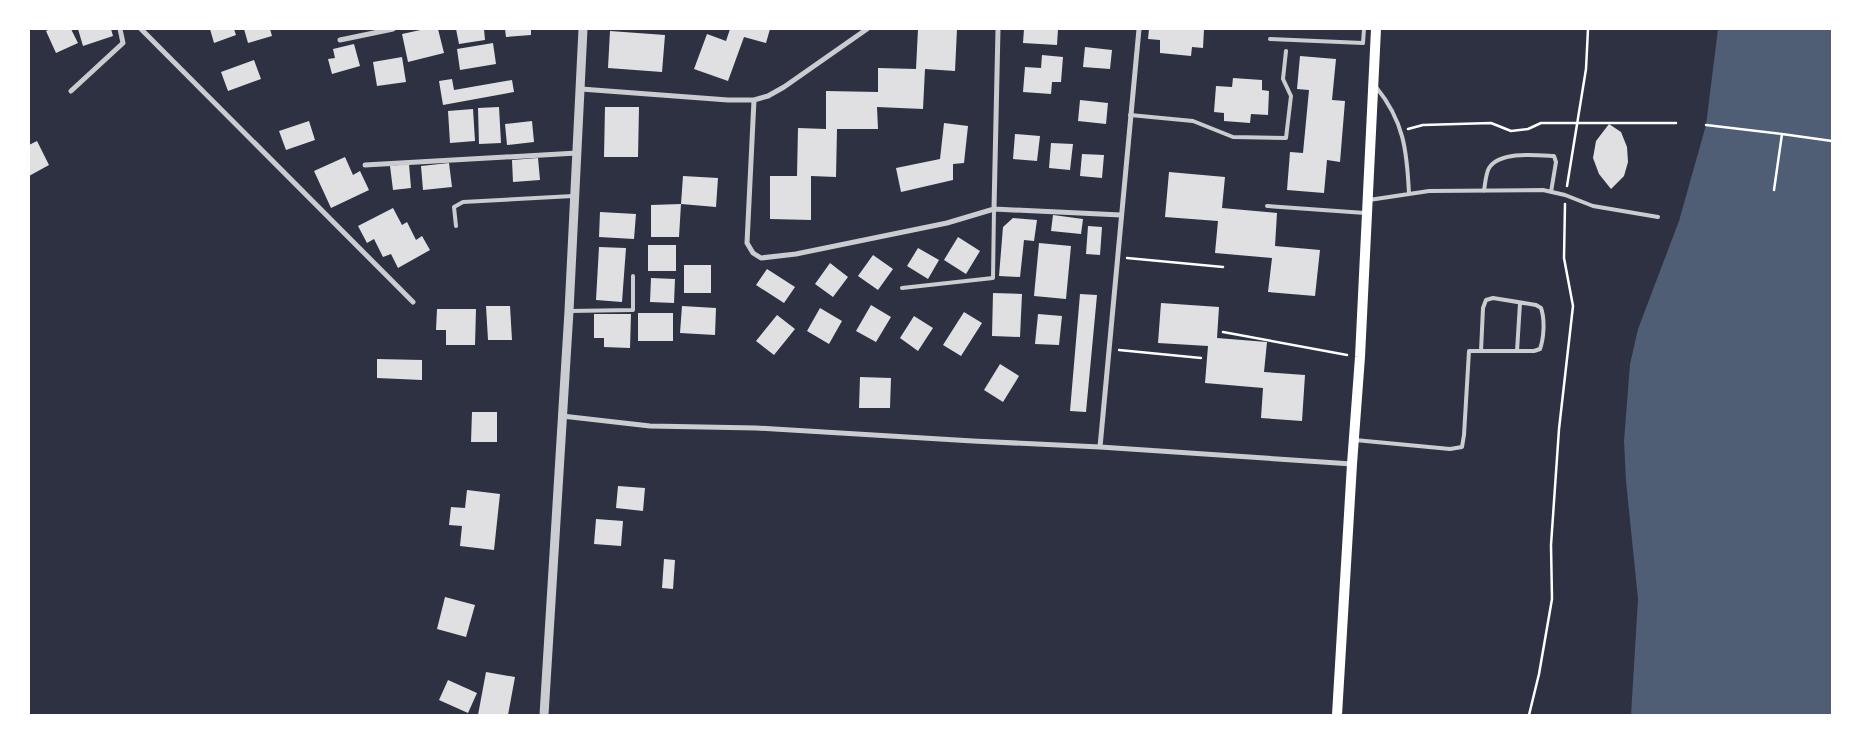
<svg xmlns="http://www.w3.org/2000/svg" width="1861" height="744" font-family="'Times New Roman',serif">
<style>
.water{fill:#4f5d75}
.building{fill:#e0e0e3}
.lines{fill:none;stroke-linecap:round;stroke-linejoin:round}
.path{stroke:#fff;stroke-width:2.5}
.service{stroke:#caccd0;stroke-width:4}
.minor{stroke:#caccd0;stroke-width:5}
.tertiary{stroke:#caccd0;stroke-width:9}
.secondary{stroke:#fff;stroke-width:10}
</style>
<rect width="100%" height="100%" fill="#2d3142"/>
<path class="water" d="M1718,29H1832V715H1631L1638,599L1626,481L1624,441L1630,364L1638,329L1679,221L1706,125Z"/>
<path class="building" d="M50,29H71L78,43L56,53L46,31Z
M78,29H111L113,36L83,46Z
M210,29H234L236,35L214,43Z
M244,29H270L272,36L248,43Z
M425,29H438L444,53L408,62L402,34Z
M456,29H484L485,40L459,44Z
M505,29H531V35L506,37Z
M730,29H770L766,43L744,37L728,81L694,69L707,34L726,41Z
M918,29H957L955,71L925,69L923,109L877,107L878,129H837L836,177L811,176V220L770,219V176H797L798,128L826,129V91L878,92V68L916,69Z
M1024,29H1058L1057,45L1023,43Z
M1149,29H1204L1203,48L1192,47L1191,56L1160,53V40L1148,39Z
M610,31L665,35L662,72L608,68Z
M493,43L496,64L460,70L457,49Z
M354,44L360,66L332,74L328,59L335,58L333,49Z
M1085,47L1112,50L1110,69L1083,67Z
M1042,55L1063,57L1061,82H1052L1051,94L1023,92L1025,67L1041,68Z
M1300,56L1336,59L1332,100L1345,101L1340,162L1327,160L1324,193L1287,190L1290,152L1303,153L1309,90L1297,89Z
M402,57L406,82L377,86L373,62Z
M254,60L261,79L228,91L221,72Z
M1233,78L1262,80V90L1269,91L1268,115L1251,114L1250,123L1224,121V113L1214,112L1216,86L1232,87Z
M452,79L454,90L512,80L514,92L443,105L439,81Z
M1080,100L1108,103L1106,124L1078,121Z
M499,107L501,143L479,144L478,108Z
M605,107H639L638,157H604Z
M473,109L475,141L450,143L448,111Z
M309,121L315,140L286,150L279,131Z
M532,121L534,142L507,145L505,124Z
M944,123L968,126L964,163L953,164V180L901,192L896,168L940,159Z
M1609,124L1621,132L1627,147L1628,162L1624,176L1611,189L1599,174L1593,158L1596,141Z
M1015,134L1040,136L1037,161L1013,159Z
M37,141L49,165L29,176V145Z
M1051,143L1073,144L1070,170L1049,168Z
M1082,154L1104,155L1102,178L1080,176Z
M345,157L353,175L360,171L369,190L331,208L314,171Z
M538,158L540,180L513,182L512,160Z
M449,163L452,187L423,190L421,166Z
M409,164L411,188L393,190L390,166Z
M1169,172L1225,177L1222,208L1277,213L1275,246L1320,250L1315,296L1268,292L1272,258L1215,253L1218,221L1165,217Z
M683,176L718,178L716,207L681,204L679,237H651V205L681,204Z
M393,208L402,225L407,222L416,240L422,236L430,250L398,268L391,254L383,257L374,239L367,243L358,226Z
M600,212L636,214L634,239L599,237Z
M1053,215L1083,219L1081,234L1051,231Z
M1013,218L1037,220L1034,241L1024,240L1020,277L999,276L1003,227Z
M1088,226L1102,227L1100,255L1086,254Z
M958,237L980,251L966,274L944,260Z
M1039,243L1071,246L1066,299L1034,296Z
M648,245H676V271H648Z
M599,247L626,248L622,302L596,300Z
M918,248L939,260L928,279L907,266Z
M873,255L893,269L878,290L858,276Z
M830,263L848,277L833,297L815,284Z
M684,265H711V293H684Z
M767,269L795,287L784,303L756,285Z
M651,278L675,279L674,303L650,302Z
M993,293L1022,294L1020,337L992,336Z
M1080,294L1097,295L1086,412L1070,411Z
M1161,303L1219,307L1217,338L1267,342L1264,372L1305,375L1302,421L1261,418L1263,388L1205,383L1208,346L1158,343Z
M871,305L891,317L876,342L856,331Z
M486,306H510L512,340H488Z
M682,306L716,308L715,335L680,333Z
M820,308L842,321L829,344L807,331Z
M437,309H476L475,345H446V330H436Z
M964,312L982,323L961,356L943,345Z
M638,313H673V341H638Z
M594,314H631L630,348L604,347V338H594Z
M1038,314L1062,316L1059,345L1035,344Z
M777,315L795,329L774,355L756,341Z
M914,316L933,328L918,351L900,338Z
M377,359L422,360V380L377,378Z
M1000,364L1019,376L1003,402L984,390Z
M860,377L891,378L890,408H859Z
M472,412H497V442H471Z
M618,486L645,488L643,511L616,508Z
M467,490L500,494L494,550L460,546L462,526L449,525L451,507L465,508Z
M596,519L623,521L621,546L594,544Z
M664,559L675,560L673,589L662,588Z
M445,597L475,605L466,637L437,629Z
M486,672L515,677L508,715H478Z
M448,680L477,693L468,713L439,700Z"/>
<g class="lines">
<path class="path" d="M1706,125L1782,134L1832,141
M1408,129L1423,125L1491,123L1511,131L1528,129L1541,123H1676
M1567,186L1586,69L1588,29
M1774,190L1782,134
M1127,258L1223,267
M1223,332L1347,355
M1119,350L1201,358
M1529,715L1539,674L1552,599L1551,545L1559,429L1573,306L1564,258L1565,204"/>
<path class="service" d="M1270,39L1363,43L1364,29
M1376,87C1404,121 1407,151 1409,194
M1130,115L1193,121L1233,137L1286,138L1291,96L1283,79L1286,51
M1484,191C1485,184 1486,173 1489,168C1500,151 1536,155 1554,156L1556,162L1551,192
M1369,200L1429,191L1543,190L1565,195L1593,206L1658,217
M1267,206L1365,213
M456,226L454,207L463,202L573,196
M902,288L993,278L994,209
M569,311L633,310V276
M1517,351L1520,303
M1355,440L1450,449L1462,447L1464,435L1469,351H1534L1540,349C1544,338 1545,319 1541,308L1536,305L1493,298L1486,300L1483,308L1481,351"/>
<path class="minor" d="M141,29L413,302
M340,40L393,29
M581,89L728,100H754L768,96L784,87L867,29
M71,91L123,43L120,29
M754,100L747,243L753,253L761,258L796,254L947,223L994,209L1121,215
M365,165L577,153
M994,209L998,29
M562,416L650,426L756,428L973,441L1100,447L1352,464
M1100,447L1139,29"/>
<path class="tertiary" d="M544,715L569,311L583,29"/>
<path class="secondary" d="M1337,715L1352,464L1360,357L1376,29"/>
</g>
<rect width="1861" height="744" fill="none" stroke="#ffffff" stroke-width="60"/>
</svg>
